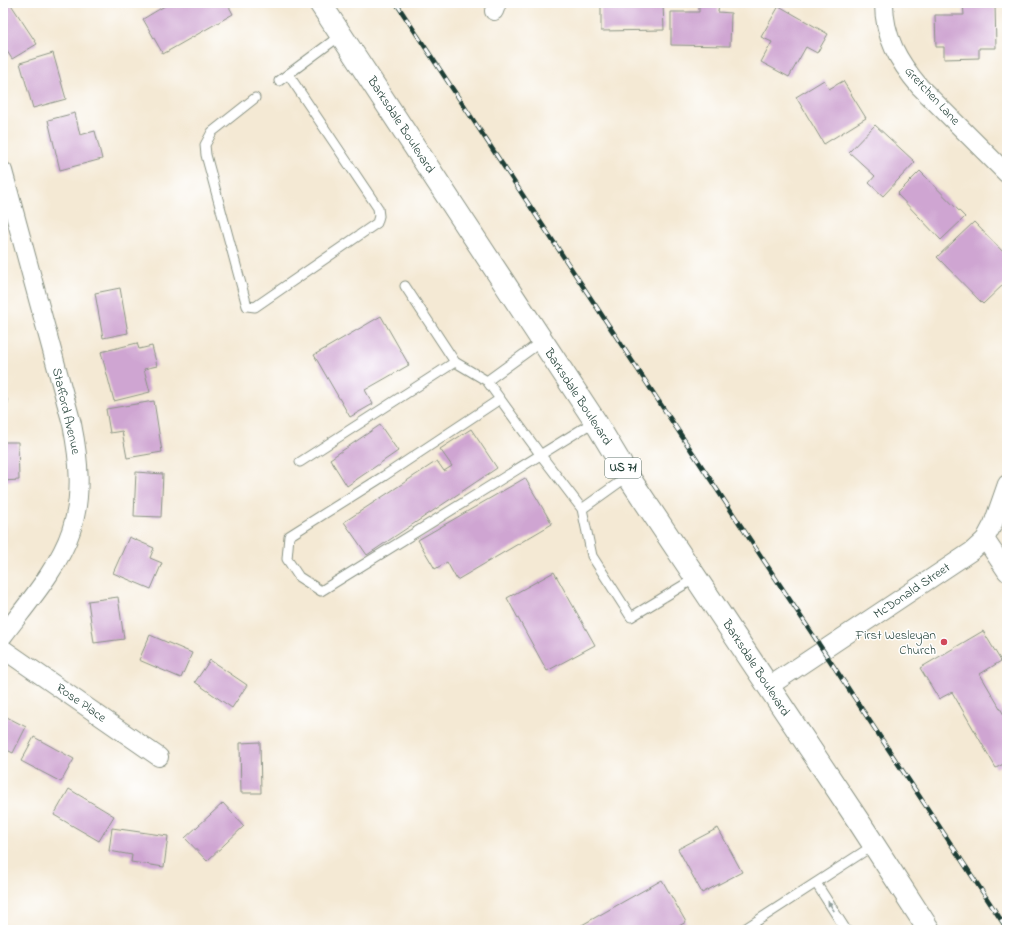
<svg xmlns="http://www.w3.org/2000/svg" width="1010" height="933" font-family="'Indie Flower',sans-serif">
<style>
.building{fill:#cfa5d2}
.lines{fill:none;stroke-linecap:round;stroke-linejoin:round}
.service-casing{stroke:#8a9384;stroke-width:11}
.minor-casing{stroke:#8a9384;stroke-width:20}
.primary-casing{stroke:#8a9384;stroke-width:24}
.service{stroke:#fff;stroke-width:9}
.minor{stroke:#fff;stroke-width:18}
.primary{stroke:#fff;stroke-width:22}
.rail-casing{stroke:#1f3d34;stroke-width:4.5}
.rail{stroke:#fff;stroke-width:3;stroke-dasharray:9;stroke-linecap:butt}
.oneway{fill:#8f9e9a}
.poi-dot{fill:#d1495b;stroke:#fff;stroke-width:1.5}
.labels{text-anchor:middle;dominant-baseline:central;stroke-width:3;stroke-linejoin:round;paint-order:stroke}
.shield{fill:#fff;stroke:#627771;stroke-width:1}
.shield-label{font-size:12px;font-weight:bold;fill:#1f3d34}
.street-label{font-size:13px;fill:#1f3d34;stroke:#fff}
.poi-label{font-size:13px;fill:#1f3d34;stroke:#fff;text-anchor:end}
</style>
<rect width="100%" height="100%" fill="#fff"/>
<filter id="ink" filterUnits="userSpaceOnUse"><feTurbulence type="fractalNoise" baseFrequency=".025" numOctaves="2"/><feDisplacementMap in="SourceGraphic" scale="8" xChannelSelector="R" yChannelSelector="G"/><feConvolveMatrix kernelMatrix="1 2 1 2 8 2 1 2 1" color-interpolation-filters="sRGB"/></filter>
<filter id="wash" filterUnits="userSpaceOnUse"><feTurbulence type="fractalNoise" baseFrequency=".012" numOctaves="4" result="noise"/><feDisplacementMap in="SourceGraphic" scale="16" xChannelSelector="R" yChannelSelector="G"/><feGaussianBlur stdDeviation="0.9" result="paint"/><feColorMatrix in="noise" values="0 0 0 0 0 0 0 0 0 0 0 0 0 0 0 0 0 1.4 0 .05"/><feComposite in="paint" operator="in"/></filter>
<g filter="url(#wash)">
<rect width="100%" height="100%" fill="#f4e9d4"/>
<g id="blocks">
<path class="building" d="M3,3H10L37,44L12,59L3,45Z
M168,3H227L233,14L163,54L143,19L168,4Z
M601,3H663L664,30L601,31Z
M699,3H719L718,12L731,13L730,46L671,45V12H699Z
M963,3H995L996,48H979V58L944,59V47H936L935,15H964Z
M779,6L828,34L817,53L806,47L789,77L761,62L772,42L761,37Z
M53,53L66,99L33,108L20,63Z
M824,80L829,89L843,81L866,118L824,144L796,97Z
M75,113L80,135L95,131L102,159L60,170L48,120Z
M875,125L915,162L883,196L869,183L875,176L849,152Z
M920,171L965,217L941,240L897,194Z
M974,222L1007,256V281L983,304L937,257Z
M120,288L128,333L103,338L95,293Z
M381,316L409,365L365,390L373,404L350,417L314,355Z
M137,343L139,349L152,346L157,366L144,369L150,392L114,401L101,352Z
M3,385L8,403L3,404Z
M154,401L162,452L127,458L122,431L110,433L106,409Z
M380,425L398,451L347,486L330,459Z
M471,429L497,468L367,555L344,522L437,461L444,471L452,466L440,449Z
M3,442H18L19,480L3,481Z
M136,472L163,474L161,517L134,516Z
M525,478L552,524L457,580L447,562L435,569L418,540Z
M3,517H4L6,543H3Z
M129,537L154,548L150,558L162,563L151,589L113,573Z
M554,572L595,645L547,671L507,598Z
M118,597L124,639L94,643L88,601Z
M983,631L1001,661L980,674L1007,720V762L996,768L952,692L939,699L920,668Z
M150,635L192,653L181,678L139,660Z
M210,660L247,685L232,708L195,682Z
M3,715L26,727L13,753L3,748Z
M34,737L74,759L61,782L21,761Z
M260,742L261,793H241L240,743Z
M69,789L114,816L99,841L54,815Z
M223,803L244,826L207,861L185,838Z
M112,828L168,836L164,867L131,862L132,855L109,851Z
M718,828L742,872L702,893L678,849Z
M662,880L686,922L672,930H573Z"/>
</g>
</g>
<g filter="url(#ink)">
<use href="#blocks" fill-opacity="0" stroke="#8a9384" stroke-width="1"/>
<g class="lines">
<defs>
<path id="service" d="M279,81L341,35
M255,98L212,132L205,145L206,155L247,306L255,307L377,223L379,216L378,208L288,74
M405,286L455,362L487,381L540,454L582,509
M487,381L542,341
M500,399L384,476L289,536L287,559L299,577L321,591L595,421
M300,462L455,362
M628,476L582,509L592,556L631,617L697,577
M816,883L846,930
M743,930L874,845"/>
<path id="minor" d="M884,3C884,37 898,61 920,87L1007,174
M494,11L497,3
M3,171L72,424C79,459 83,496 71,531C59,568 26,605 3,636
M985,539L1007,572
M3,649L159,757
M768,687L972,551L985,539L993,524L1007,484"/>
<path id="primary" d="M320,3L595,421L628,476L861,825L929,930"/>
</defs>
<use href="#service" class="service-casing"/>
<use href="#minor" class="minor-casing"/>
<use href="#primary" class="primary-casing"/>
<use href="#service" class="service"/>
<use href="#minor" class="minor"/>
<use href="#primary" class="primary"/>
<defs>
<path id="rail" d="M396,3L1007,929"/>
</defs>
<use href="#rail" class="rail-casing"/>
<use href="#rail" class="rail"/>
</g>
<defs><path id="oneway-solid" d="M-6-.8H1V-3.2L6.5 0L1 3.2V.8H-6Z"/></defs>
<use class="oneway" href="#oneway-solid" transform="translate(831 906) rotate(-122)"/>
</g>
<circle class="poi-dot" cx="944" cy="642" r="4"/>
<g class="labels">
<rect class="shield" x="605" y="458" width="36" height="20" rx="3"/>
<g class="shield-label">
<text x="623" y="468">US 71</text>
</g>
<g class="street-label">
<text transform="translate(932 96) rotate(47)">Gretchen Lane</text>
<text transform="translate(401 125) rotate(57)">Barksdale Boulevard</text>
<text transform="translate(578 397) rotate(57)">Barksdale Boulevard</text>
<text transform="translate(66 411) rotate(77)">Stafford Avenue</text>
<text transform="translate(912 591) rotate(-34)">McDonald Street</text>
<text transform="translate(756 668) rotate(57)">Barksdale Boulevard</text>
<text transform="translate(81 703) rotate(35)">Rose Place</text>
</g>
<g class="poi-label">
<text x="936" y="635">First Wesleyan<tspan x="936" dy="15">Church</tspan></text>
</g>
</g>
<rect width="1010" height="933" fill="none" stroke="#fff" stroke-width="16"/>
</svg>
